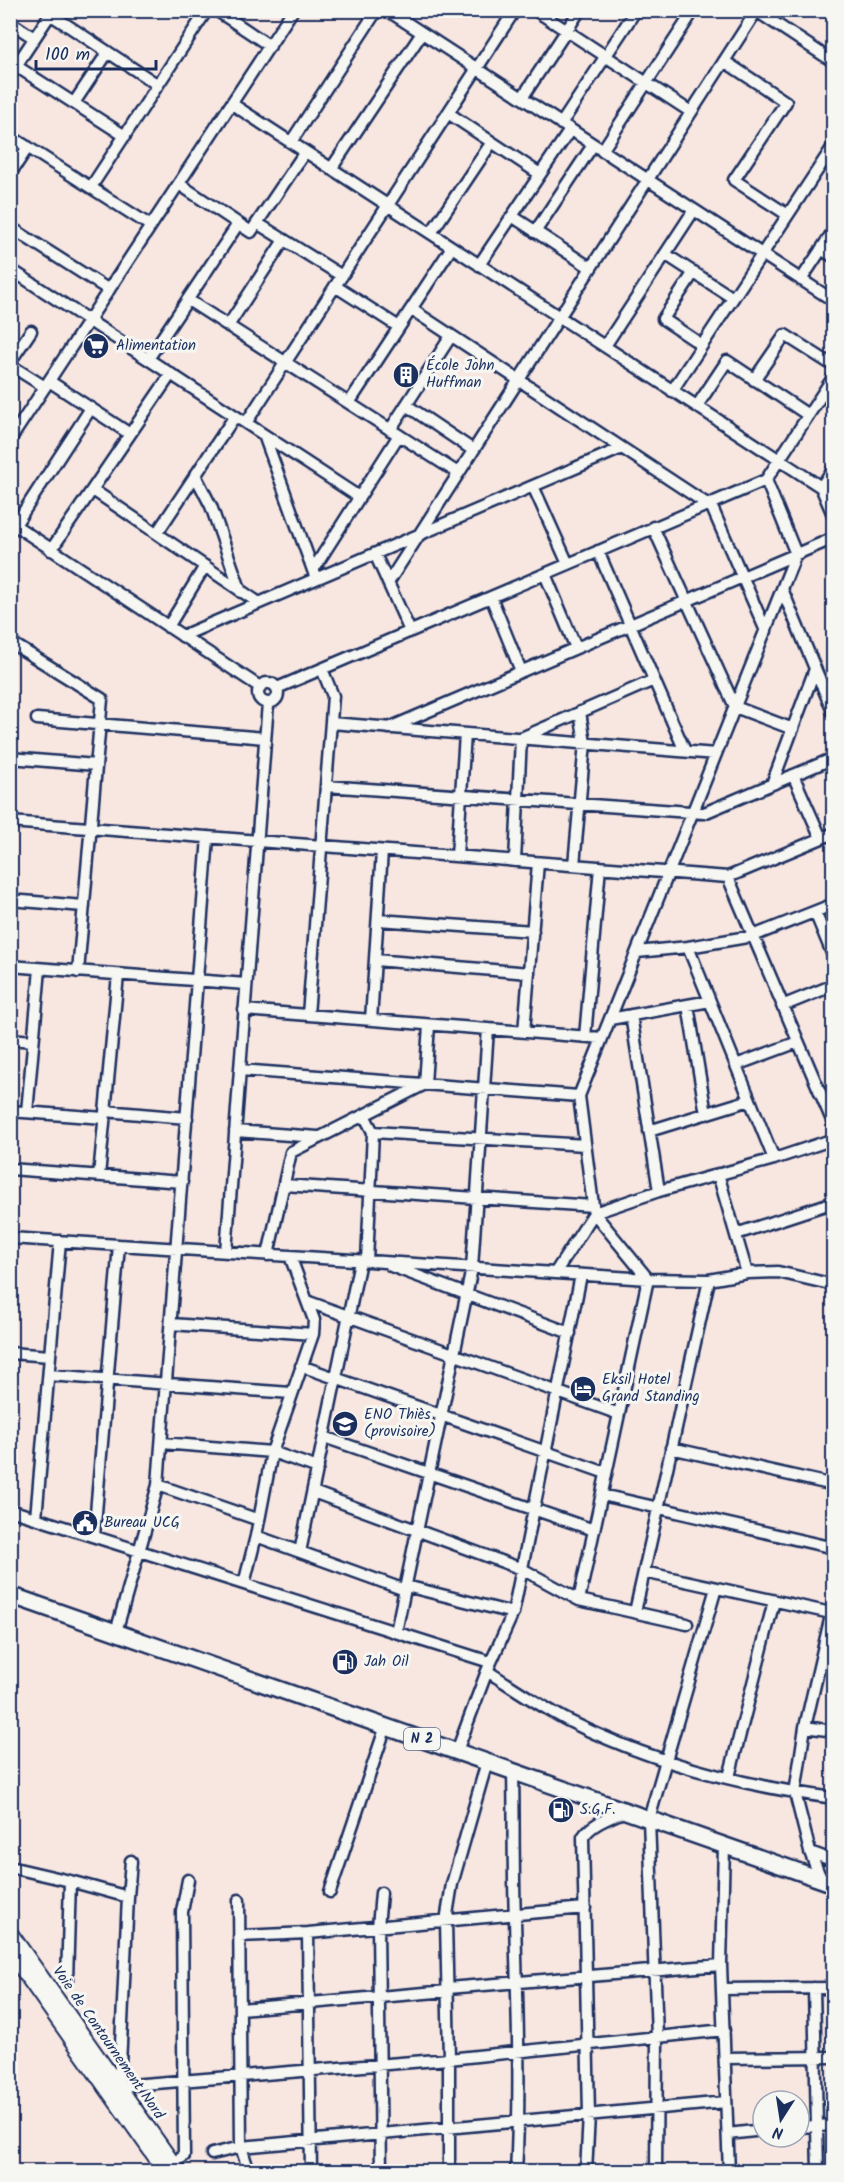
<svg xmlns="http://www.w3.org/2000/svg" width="844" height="2182" font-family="Kalam,sans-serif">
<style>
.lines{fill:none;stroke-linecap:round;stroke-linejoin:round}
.minor-casing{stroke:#1b2f5e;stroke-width:15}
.major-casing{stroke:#1b2f5e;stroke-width:18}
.highway-casing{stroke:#1b2f5e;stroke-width:20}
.minor{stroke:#f6f6f2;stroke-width:10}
.major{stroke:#f6f6f2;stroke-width:14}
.highway{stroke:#f6f6f2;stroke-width:15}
.labels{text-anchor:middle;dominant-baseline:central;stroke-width:6;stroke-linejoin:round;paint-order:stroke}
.shield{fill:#f6f6f2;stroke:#5d6b8a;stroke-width:1.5}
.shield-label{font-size:14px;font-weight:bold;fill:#1b2f5e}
.poi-label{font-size:15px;fill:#1b2f5e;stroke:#f6f6f2;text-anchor:start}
.street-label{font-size:15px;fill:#1b2f5e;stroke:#f6f6f2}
</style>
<rect width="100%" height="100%" fill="#f8e6e1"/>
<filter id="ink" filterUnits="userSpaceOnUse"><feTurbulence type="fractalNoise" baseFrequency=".0167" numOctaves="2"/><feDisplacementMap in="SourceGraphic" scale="12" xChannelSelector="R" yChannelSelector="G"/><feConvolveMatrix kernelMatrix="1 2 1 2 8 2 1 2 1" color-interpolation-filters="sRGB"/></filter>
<g filter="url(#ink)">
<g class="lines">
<defs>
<path id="minor" d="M216,10L270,46
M387,10L834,301
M535,10L691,112
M755,10L834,62
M50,14L158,85
M10,22L34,38
M724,61L786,102L734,180L788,215
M16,66L125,136
M10,75L53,10
M522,98L580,10
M74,103L108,52
M232,104L821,487L834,517
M448,113L540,174
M561,124L636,10
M10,136L151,226
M291,142L377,10
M602,151L694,10
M331,169L422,33
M10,174L28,147
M179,184L251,232L305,152
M91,187L207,10
M512,216L591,268
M257,223L342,276
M10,227L109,290
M535,232L593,145
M431,233L492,142
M821,249L834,257
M665,254L733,298
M479,265L570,130
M10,269L359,497
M694,272L663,319L702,345
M801,280L834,230
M335,286L399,327
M188,300L458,473
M411,309L707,504
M228,326L284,240
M605,346L694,210
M148,359L238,224
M10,362L31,331
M10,365L45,387
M754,380L785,335L834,366
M49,381L130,434
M672,391L834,145
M349,403L452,247
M406,405L473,450
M697,406L727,361L808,415
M246,423L515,10
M390,430L451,336
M264,435L314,573
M10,440L293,10
M195,475L211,506L241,592
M533,486L568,564
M821,487L834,468
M93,490L259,603
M710,503L766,631
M10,522L260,687
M15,525L91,408
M653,527L735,707L793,729
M157,533L235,416
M51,550L171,374
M598,551L685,751
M375,554L410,631
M313,570L399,435
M545,574L576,648
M388,583L757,10
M782,589L834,714
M491,597L521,671
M168,627L205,566
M182,636L622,448
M10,642L102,699L78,972
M258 693a10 10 0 1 1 20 0a10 10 0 1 1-20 0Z
M277,688L766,480L834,376
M37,719L265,738
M331,723L716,754
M389,728L834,538
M10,758L96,765
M793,775L821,838
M772,784L815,669
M326,786L704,813L834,758
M10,822L728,877L834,833
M457,856L465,734
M515,861L521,738L654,680
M574,865L585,743L580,712
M728,877L834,1125
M10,900L84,906
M815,912L834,958
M378,920L533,931
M688,947L774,1159
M637,952L688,947L753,936L834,904
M375,960L529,973
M10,966L246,984
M688,1005L706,1114
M782,1006L834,985
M244,1010L602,1038
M308,1015L333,696L322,669
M631,1015L659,1191
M610,1019L710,1001
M371,1020L382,851
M524,1032L538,863
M585,1037L600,867
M10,1039L33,1041
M736,1065L798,1042
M240,1070L579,1096
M10,1111L104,1118
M105,1111L187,1118
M27,1112L40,969
M364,1115L373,1132L367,1261
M235,1131L318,1137
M649,1131L750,1100
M373,1132L585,1145
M10,1169L182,1182
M718,1174L747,1273
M99,1176L118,975
M284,1185L593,1206
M736,1234L834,1202
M10,1238L648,1279L709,1280L747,1273L778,1272L834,1285
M226,1252L268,703
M268,1255L291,1152L425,1084L429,1025
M391,1266L570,1333
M555,1273L594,1213L659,1191L774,1159L834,1139
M648,1279L594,1213L579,1096L796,554L766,480
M309,1302L619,1414
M171,1324L313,1334
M10,1353L50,1356
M301,1366L606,1473
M49,1375L291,1393
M324,1437L594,1530
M162,1443L272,1452L318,1468
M671,1448L834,1485
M158,1485L259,1520
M313,1492L522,1569L579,1600L687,1624
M602,1495L834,1548
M10,1510L490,1662
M36,1518L60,1241
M94,1536L119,1245
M256,1536L405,1590
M300,1552L360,1261
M644,1572L831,1613
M244,1584L256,1536L272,1452L313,1334L314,1320L290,1256
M406,1586L513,1613
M579,1600L648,1279
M635,1612L709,1280
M116,1632L158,1485L208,837
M396,1632L472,1268L488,1029
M487,1671C514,1688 540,1706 569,1721C651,1762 743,1786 834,1798
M805,1727L834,1731
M457,1751L487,1671L513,1613L581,1275
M513,1771C514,1820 513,1869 515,1918C517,2003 521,2087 516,2172
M729,1777L774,1601
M724,1845L721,1965L729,2172
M810,1852L834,1861
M10,1867L70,1881L128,1897L119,2086L116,2090
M821,1879L810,1852L795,1793L805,1727L834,1603
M330,1892L386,1726
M381,1893L378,1927L381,2172
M128,1897L131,1861
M239,1900L241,2147L249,2172
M308,1933L311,2172
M239,1936L308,1933L585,1908
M67,1980L70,1881
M448,1988L721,1965
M814,1988L818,2172
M722,1989L834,1988
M240,2009L448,1991
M725,2058L834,2057
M119,2086L449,2059L724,2030
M799,2127L834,2125
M728,2134L763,2130
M212,2154L241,2147L726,2102
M173,2163L184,2156L182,1912L188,1880
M449,2172V2059L446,1921L452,1884L487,1762
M586,2172L589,2115L583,1837C592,1823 610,1818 625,1811
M656,2172L657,2037L649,1819L716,1588"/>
<path id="major" d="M10,1933L179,2172
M10,1952L166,2172"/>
<path id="highway" d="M10,1595L834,1884"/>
</defs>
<use href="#minor" class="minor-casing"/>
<use href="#major" class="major-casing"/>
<use href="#highway" class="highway-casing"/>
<use href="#minor" class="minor"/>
<use href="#major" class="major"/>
<use href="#highway" class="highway"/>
</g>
</g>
<defs>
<symbol id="supermarket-disc" viewBox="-11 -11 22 22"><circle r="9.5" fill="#1b2f5e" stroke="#f6f6f2"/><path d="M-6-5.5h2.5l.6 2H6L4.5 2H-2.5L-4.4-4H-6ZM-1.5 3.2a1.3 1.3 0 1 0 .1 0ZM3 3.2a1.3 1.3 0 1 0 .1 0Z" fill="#fff"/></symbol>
<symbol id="building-disc" viewBox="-11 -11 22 22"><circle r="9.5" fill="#1b2f5e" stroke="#f6f6f2"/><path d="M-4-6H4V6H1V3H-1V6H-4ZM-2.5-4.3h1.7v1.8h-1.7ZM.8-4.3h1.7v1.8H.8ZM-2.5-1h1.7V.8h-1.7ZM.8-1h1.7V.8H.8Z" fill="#fff"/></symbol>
<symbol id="hotel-disc" viewBox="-11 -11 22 22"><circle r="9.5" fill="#1b2f5e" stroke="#f6f6f2"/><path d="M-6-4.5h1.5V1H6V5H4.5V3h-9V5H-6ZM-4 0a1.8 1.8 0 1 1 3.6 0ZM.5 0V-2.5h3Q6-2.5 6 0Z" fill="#fff"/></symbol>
<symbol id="university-disc" viewBox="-11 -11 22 22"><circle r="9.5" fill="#1b2f5e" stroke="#f6f6f2"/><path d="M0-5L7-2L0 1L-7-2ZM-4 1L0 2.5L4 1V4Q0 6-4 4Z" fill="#fff"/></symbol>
<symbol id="civic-disc" viewBox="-11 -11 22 22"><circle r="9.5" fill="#1b2f5e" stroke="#f6f6f2"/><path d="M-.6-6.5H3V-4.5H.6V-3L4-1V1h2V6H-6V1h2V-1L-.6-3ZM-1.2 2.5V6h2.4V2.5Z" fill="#fff"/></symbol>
<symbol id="fuel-disc" viewBox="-11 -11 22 22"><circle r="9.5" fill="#1b2f5e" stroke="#f6f6f2"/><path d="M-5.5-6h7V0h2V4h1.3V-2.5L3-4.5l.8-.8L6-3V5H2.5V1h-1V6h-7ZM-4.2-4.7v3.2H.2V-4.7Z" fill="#fff"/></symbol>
</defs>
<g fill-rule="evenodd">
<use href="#supermarket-disc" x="81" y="331" width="30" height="30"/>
<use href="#building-disc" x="391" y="360" width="30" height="30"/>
<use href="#hotel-disc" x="568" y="1374" width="30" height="30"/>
<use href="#university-disc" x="330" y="1409" width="30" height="30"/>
<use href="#civic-disc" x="70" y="1508" width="30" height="30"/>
<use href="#fuel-disc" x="330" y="1647" width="30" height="30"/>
<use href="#fuel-disc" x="546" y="1795" width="30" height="30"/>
</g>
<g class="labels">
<rect class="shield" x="404" y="1728" width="36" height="22" rx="4.5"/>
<g class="shield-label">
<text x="422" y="1739">N 2</text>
</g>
<g class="poi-label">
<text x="116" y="346">Alimentation</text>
<text x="426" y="366">École John<tspan x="426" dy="17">Huffman</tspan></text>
<text x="602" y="1380">Eksil Hotel<tspan x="602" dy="17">Grand Standing</tspan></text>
<text x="364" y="1415">ENO Thiès<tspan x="364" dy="17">(provisoire)</tspan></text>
<text x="104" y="1523">Bureau UCG</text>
<text x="364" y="1662">Jah Oil</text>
<text x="580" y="1810">S.G.F.</text>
</g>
<g class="street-label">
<text transform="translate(108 2043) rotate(55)">Voie de Contournement Nord</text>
</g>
</g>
<rect width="844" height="2182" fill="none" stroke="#f6f6f2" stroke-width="36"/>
<rect x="18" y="18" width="808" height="2146" fill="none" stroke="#1b2f5e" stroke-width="2" filter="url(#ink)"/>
<g transform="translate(781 2119) rotate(192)"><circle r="28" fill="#f6f6f2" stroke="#9ea6b7" stroke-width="1.5"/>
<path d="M0-4.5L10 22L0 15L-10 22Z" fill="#1b2f5e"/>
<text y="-9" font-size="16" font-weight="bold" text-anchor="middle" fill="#1b2f5e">N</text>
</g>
<path d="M36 60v9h120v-9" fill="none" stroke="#1b2f5e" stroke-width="3"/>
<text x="45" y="60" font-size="18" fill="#1b2f5e" stroke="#f6f6f2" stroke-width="4.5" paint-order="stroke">100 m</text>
</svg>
